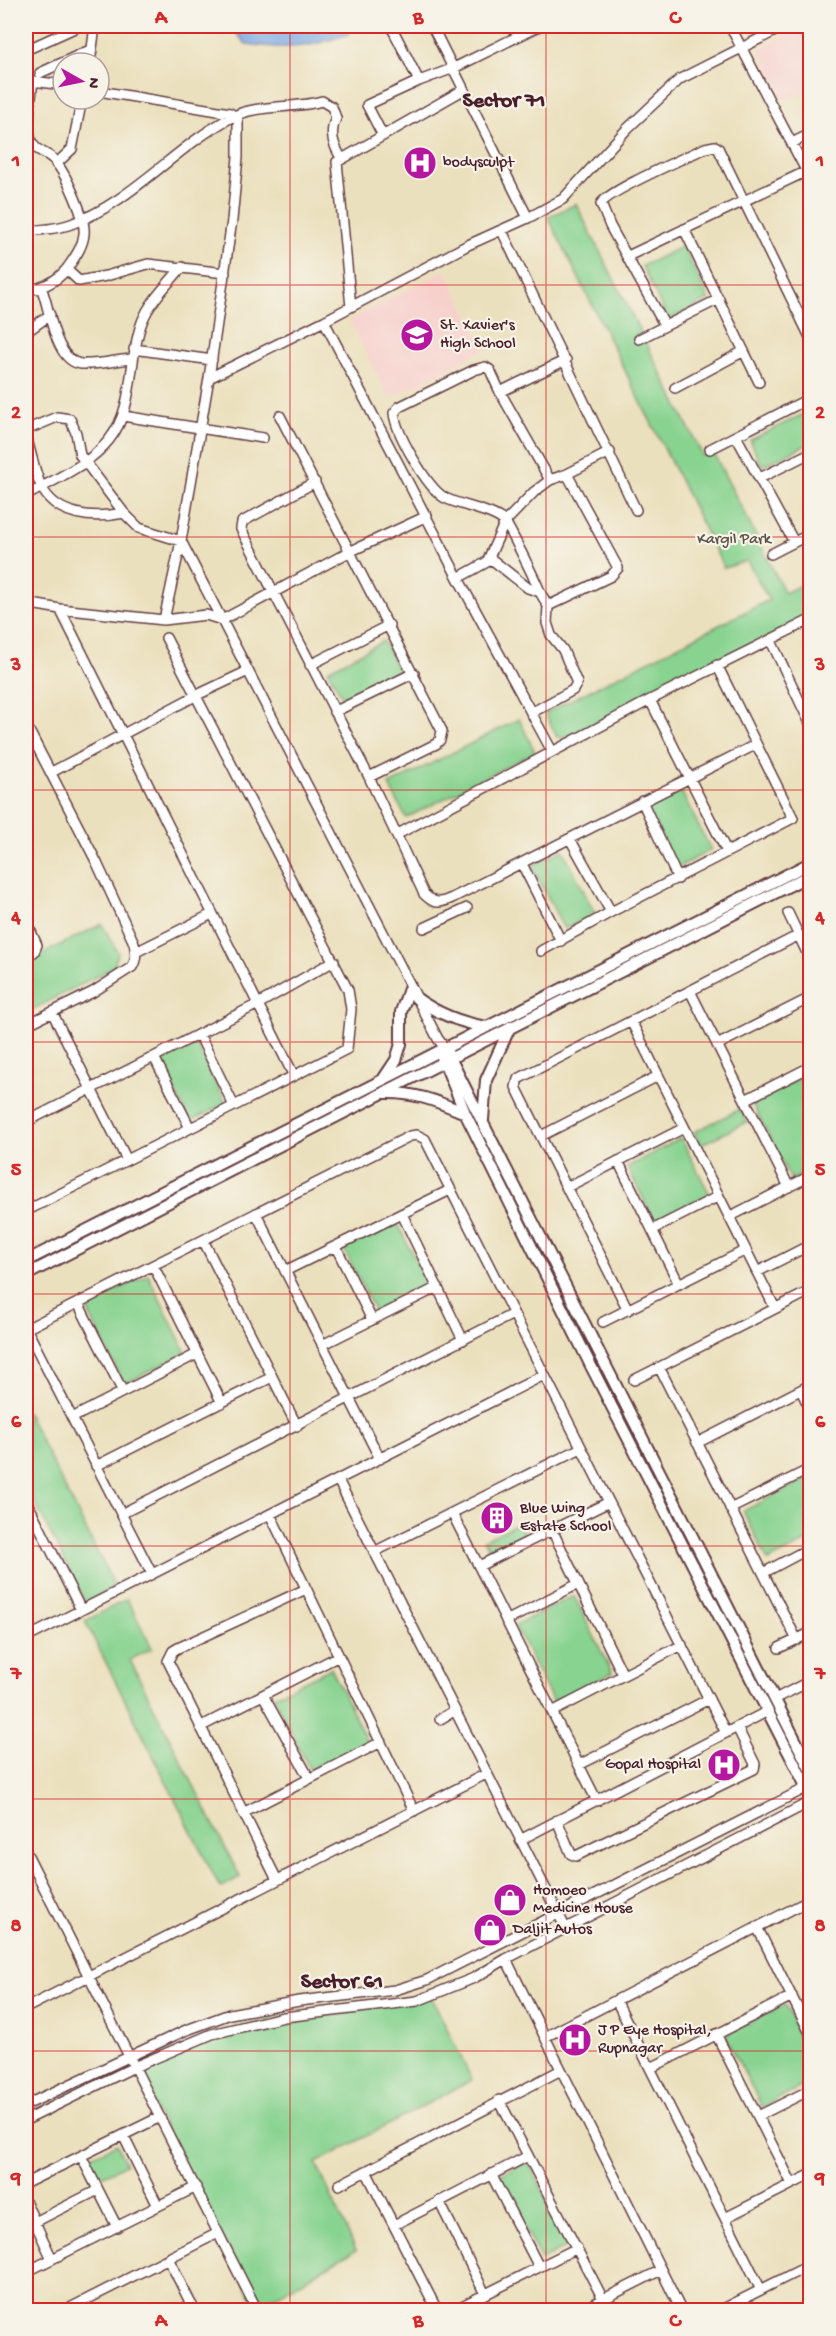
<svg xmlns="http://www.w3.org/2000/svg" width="836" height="2336" font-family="'Gochi Hand',sans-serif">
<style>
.built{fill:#f7d0cc}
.green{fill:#88d390;stroke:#69795e;stroke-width:1.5}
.water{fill:#78a8e2;stroke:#616486;stroke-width:1.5}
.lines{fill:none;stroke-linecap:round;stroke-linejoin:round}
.minor-casing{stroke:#623c41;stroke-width:12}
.major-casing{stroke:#623c41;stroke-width:14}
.minor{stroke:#fff;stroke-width:9}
.major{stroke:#fff;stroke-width:10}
.grid{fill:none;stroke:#d62828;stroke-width:1.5;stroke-opacity:0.55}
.labels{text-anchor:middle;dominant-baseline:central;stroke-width:4.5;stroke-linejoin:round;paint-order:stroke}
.poi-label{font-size:16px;fill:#4a1f2b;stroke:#f7f3e8;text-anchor:start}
.park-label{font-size:16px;fill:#5d5549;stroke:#f7f3e8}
.district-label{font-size:22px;font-weight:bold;fill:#4a1f2b;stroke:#f7f3e8}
.neatline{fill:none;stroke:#d62828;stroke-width:2}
.grid-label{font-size:20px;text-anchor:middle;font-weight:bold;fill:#d62828}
</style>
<rect width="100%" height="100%" fill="#f7f3e8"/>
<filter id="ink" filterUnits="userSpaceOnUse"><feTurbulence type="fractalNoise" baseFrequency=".0167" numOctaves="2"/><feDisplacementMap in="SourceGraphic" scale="12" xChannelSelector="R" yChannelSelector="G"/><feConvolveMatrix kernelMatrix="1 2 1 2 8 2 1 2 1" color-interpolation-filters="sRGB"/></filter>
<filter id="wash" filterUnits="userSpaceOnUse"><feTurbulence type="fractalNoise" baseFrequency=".008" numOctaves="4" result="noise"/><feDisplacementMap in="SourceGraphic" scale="24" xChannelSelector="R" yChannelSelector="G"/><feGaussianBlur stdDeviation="1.35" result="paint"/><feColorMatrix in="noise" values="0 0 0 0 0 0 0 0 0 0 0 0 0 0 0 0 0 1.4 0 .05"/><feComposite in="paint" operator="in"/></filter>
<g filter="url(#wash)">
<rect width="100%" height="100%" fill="#ebe0bd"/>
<path class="built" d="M804,26H810V89L785,101L758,48Z
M445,270L485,349L389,399L349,320Z"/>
<path class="green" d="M576,204L703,456L713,452L785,593L810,580V617L566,738L557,737L545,713L769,600L747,561L724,568L548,217Z
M683,246L709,300L668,320L642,266Z
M810,411V443L762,466L750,440Z
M383,641L399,671L344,700L328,670Z
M519,719L535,752L406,818L389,785Z
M681,791L711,850L673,870L642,811Z
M563,850L595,914L564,929L532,866Z
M102,924L118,953L114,967L26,1013V962Z
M195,1041L226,1104L190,1121L159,1059Z
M801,1078L810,1097V1170L791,1180L752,1103Z
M740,1109L747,1122L700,1145L694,1132Z
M681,1138L710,1195L656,1223L627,1167Z
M397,1223L428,1285L375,1312L344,1249Z
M148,1275L186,1353L124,1384L85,1305Z
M26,1411L115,1587L86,1603L26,1485Z
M810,1477V1540L768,1561L743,1511Z
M519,1523L525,1536L491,1553L484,1540Z
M574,1596L612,1673L553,1702L515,1625Z
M127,1599L152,1648L130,1660L240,1877L220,1888L85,1621Z
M331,1668L367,1742L310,1770L274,1696Z
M431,1996L472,2080L316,2163L356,2250L269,2300L257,2309L134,2067L212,2034L284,2017Z
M785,2004L810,2056V2082L762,2107L725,2035Z
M117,2144L126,2164L98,2178L89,2157Z
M528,2161L570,2245L541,2260L498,2176Z"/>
<path class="water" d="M230,26H347L349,34C308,48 289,50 246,44Z"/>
</g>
<g filter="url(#ink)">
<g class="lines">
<defs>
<path id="minor" d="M391,26L419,81L454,68L539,26
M432,26L528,218
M730,26L810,178
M26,50L79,26
M90,63L95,26
M40,73L92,49
M26,84L33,81L63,85
M99,91L230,113L238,120V157L232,220L209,378
M383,136L367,105L419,81
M792,143L810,134
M56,164L72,149L82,99
M684,229L759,382
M26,231C40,230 58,229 71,224C132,202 175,147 232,117C257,104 295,109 322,101L332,107L336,118C329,133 333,145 342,159
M502,231L636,510
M628,256L807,171
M67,270L79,281L106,276L148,264L225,273
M41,287C50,307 54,361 81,364C98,365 116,360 133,359
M26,290C44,289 61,279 71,263C77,254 83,245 84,234C86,217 64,169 52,158C43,151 32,150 30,137C27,122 31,97 33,81
M351,307L337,162L463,90
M324,321L458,578L552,751
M665,326L610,226L601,204C607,191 687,157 705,148L715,146L718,148L810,337
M26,332L50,315
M639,339L719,299
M134,349L212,360
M675,388L744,351
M500,392L566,360
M123,416L263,438
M280,416L442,731L440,740L436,744L369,777
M26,430L57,417L70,419L76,433L80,455L124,513L139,528L181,541L164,620L60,609L26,603
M26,436C31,452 34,470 41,486C56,517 94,519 124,513
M736,436L794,542
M710,449L810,398
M760,478L810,453
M315,482L242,522L241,529L369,777L424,894C434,904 439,904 452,898L755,745
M26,496C54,479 87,467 109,440C136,406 127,362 142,322C150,301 168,284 182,267
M771,554L810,534
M490,558L528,588L540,592C537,583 509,527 505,522C492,510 461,506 445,498C427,488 396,433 394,413L399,407L474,370L485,367L490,370L500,392L550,480
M458,578L487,562L505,522L534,492L550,480L567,474L610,452
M548,606L611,576L618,568L567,474
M60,609L294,1076
M164,620L206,615L222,620L349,552L427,516
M771,641L810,723
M310,665L389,625
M650,700L727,852
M334,712L414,673
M531,713L573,690L577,683L563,650L551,635L547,623L548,606L540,592
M26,725L96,861L134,943C136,952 137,959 132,967L93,992L26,1025
M50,773L195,696L248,671
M642,801L678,879
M396,835L650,700L810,620
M570,839L611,912
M522,864L561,941
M788,913L810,959
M26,921L37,945L34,952L26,956
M424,928L467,908
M541,951L611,912L793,818L717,665
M136,952L212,914
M690,991L789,1187
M52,1012L127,1160
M631,1021L775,1308
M199,1034L234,1106
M717,1045L810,998
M445,1048L438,1039L181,541L209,378L324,321L468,245L528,218L563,199L627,129L680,79L785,26
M154,1057L190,1128
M745,1100L810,1067
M26,1122L258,1004L334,961
M541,1136L658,1076
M618,1161L679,1284
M567,1187L684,1128
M26,1211L347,1049L351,1009L348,990L166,638
M256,1213L380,1459
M402,1214L463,1340
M729,1217L810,1176
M652,1230L719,1196
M203,1240L297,1426
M336,1247L372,1320
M153,1265L222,1403
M285,1271L450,1190
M757,1272L810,1245
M78,1303L123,1392
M628,1310L516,1087L518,1079L799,935
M603,1322L746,1250
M26,1328L152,1574
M26,1329L410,1136L417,1135L425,1139L726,1733
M322,1345L438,1287
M659,1367L797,1640
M634,1380L810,1291
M801,1390L810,1409
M72,1418L197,1354
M697,1443L810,1385
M96,1466L272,1377
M338,1480L566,1929
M26,1500L81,1610
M730,1509L810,1469
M452,1513L597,1801
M121,1514L513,1314
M270,1514L414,1811
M552,1530L623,1675
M374,1552L581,1448
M479,1566L609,1502
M763,1573L810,1548
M506,1621L578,1584
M26,1638L544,1375
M779,1648L810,1633
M263,1695L309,1778
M775,1699L810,1681
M552,1712L682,1645
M440,1719L454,1711
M200,1727L339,1656
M579,1765L709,1699
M243,1813L381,1742
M557,1820L571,1854L576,1856L754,1769L755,1764L737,1727
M520,1840L768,1711
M26,1852L257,2310
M277,1880L168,1661L173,1651L178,1648L306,1589
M757,1927L810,2033
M506,1959L681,2310
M616,2000L761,2290
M26,2008L486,1774
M716,2034L792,2184
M545,2037L810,1900
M651,2068L792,1996
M499,2100L603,2299
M26,2105L184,2031L230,2014L299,2001L395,1990L427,1980L810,1786
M758,2116L810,2090
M26,2120L134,2067L212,2034L284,2017L417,2001L474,1978L506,1959L810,1802
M123,2135L158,2206
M81,2156L117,2227
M366,2171L437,2310
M491,2174L539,2267
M26,2183L160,2117
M339,2185L561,2070
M439,2201L485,2294
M26,2203L52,2259
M725,2218L810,2175
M35,2222L98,2190
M394,2225L528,2156
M168,2258L194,2310
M26,2272L196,2187
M66,2310L218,2233
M180,2310L192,2305
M454,2310L577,2248
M582,2310L661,2270
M721,2310L810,2265"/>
<path id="major" d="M416,998C438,1014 461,1023 487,1027
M447,1052L810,1769
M441,1054L465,1113L591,1366L810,1794
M384,1078L396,1060L401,1044V1012L410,986
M384,1093C414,1092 437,1101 465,1113
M483,1120L486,1080L510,1027
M26,1261L810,863
M26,1275L810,875"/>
</defs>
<use href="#minor" class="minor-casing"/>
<use href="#major" class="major-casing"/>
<use href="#minor" class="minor"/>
<use href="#major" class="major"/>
</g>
</g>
<path class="grid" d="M290,26V2310M546,26V2310M26,285H810M26,537H810M26,790H810M26,1042H810M26,1294H810M26,1546H810M26,1799H810M26,2051H810"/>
<defs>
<symbol id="hospital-disc" viewBox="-11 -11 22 22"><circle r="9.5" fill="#b5179e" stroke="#f7f3e8"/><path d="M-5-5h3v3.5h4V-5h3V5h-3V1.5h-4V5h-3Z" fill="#fff"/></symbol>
<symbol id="school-disc" viewBox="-11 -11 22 22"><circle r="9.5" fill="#b5179e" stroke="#f7f3e8"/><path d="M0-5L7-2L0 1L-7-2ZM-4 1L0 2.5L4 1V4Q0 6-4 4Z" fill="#fff"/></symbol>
<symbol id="building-disc" viewBox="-11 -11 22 22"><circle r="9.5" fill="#b5179e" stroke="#f7f3e8"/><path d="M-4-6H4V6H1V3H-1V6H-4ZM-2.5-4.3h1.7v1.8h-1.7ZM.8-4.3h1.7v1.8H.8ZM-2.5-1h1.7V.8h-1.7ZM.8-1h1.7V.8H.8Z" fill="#fff"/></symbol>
<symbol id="shop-disc" viewBox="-11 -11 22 22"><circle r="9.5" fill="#b5179e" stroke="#f7f3e8"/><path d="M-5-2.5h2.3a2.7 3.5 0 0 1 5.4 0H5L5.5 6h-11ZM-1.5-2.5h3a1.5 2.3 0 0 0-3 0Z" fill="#fff"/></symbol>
</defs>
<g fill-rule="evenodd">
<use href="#hospital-disc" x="401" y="144" width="38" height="38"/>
<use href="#school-disc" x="398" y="316" width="38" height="38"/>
<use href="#building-disc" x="478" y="1499" width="38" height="38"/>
<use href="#hospital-disc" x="705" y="1746" width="38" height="38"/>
<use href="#shop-disc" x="491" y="1881" width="38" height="38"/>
<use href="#shop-disc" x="471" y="1911" width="38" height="38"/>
<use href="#hospital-disc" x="556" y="2021" width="38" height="38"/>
</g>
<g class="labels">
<g class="poi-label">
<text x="443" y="163">bodysculpt</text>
<text x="440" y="326">St. Xavier's<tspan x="440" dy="18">High School</tspan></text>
<text x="520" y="1509">Blue Wing<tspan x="520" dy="18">Estate School</tspan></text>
<text x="701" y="1765" text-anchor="end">Gopal Hospital</text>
<text x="533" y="1891">Homoeo<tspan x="533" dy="18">Medicine House</tspan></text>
<text x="513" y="1930">Daljit Autos</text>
<text x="598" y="2031">J P Eye Hospital,<tspan x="598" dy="18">Rupnagar</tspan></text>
</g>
<g class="park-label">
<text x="734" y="540">Kargil Park</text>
</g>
<g class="district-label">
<text x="504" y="102">Sector 71</text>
<text x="342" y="1983">Sector 61</text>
</g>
</g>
<rect width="836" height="2336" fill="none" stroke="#f7f3e8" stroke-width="66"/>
<g transform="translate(81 81) rotate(99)"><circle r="28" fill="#f7f3e8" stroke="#b29e9c" stroke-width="1.5"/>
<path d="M0-4.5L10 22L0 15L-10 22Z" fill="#b5179e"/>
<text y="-9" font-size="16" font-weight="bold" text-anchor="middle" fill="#4a1f2b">N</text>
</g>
<rect x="33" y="33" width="770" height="2270" class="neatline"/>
<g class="grid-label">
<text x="161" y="23">A</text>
<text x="418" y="23">B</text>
<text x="675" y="23">C</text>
<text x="16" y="166">1</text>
<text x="820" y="166">1</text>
<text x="16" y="418">2</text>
<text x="820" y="418">2</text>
<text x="16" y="670">3</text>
<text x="820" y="670">3</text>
<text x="16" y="923">4</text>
<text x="820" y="923">4</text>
<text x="16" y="1175">5</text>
<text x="820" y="1175">5</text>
<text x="16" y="1427">6</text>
<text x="820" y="1427">6</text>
<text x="16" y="1679">7</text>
<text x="820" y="1679">7</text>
<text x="16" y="1931">8</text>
<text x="820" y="1931">8</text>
<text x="16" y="2184">9</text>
<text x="820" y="2184">9</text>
<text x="161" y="2326">A</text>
<text x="418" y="2326">B</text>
<text x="675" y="2326">C</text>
</g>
</svg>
